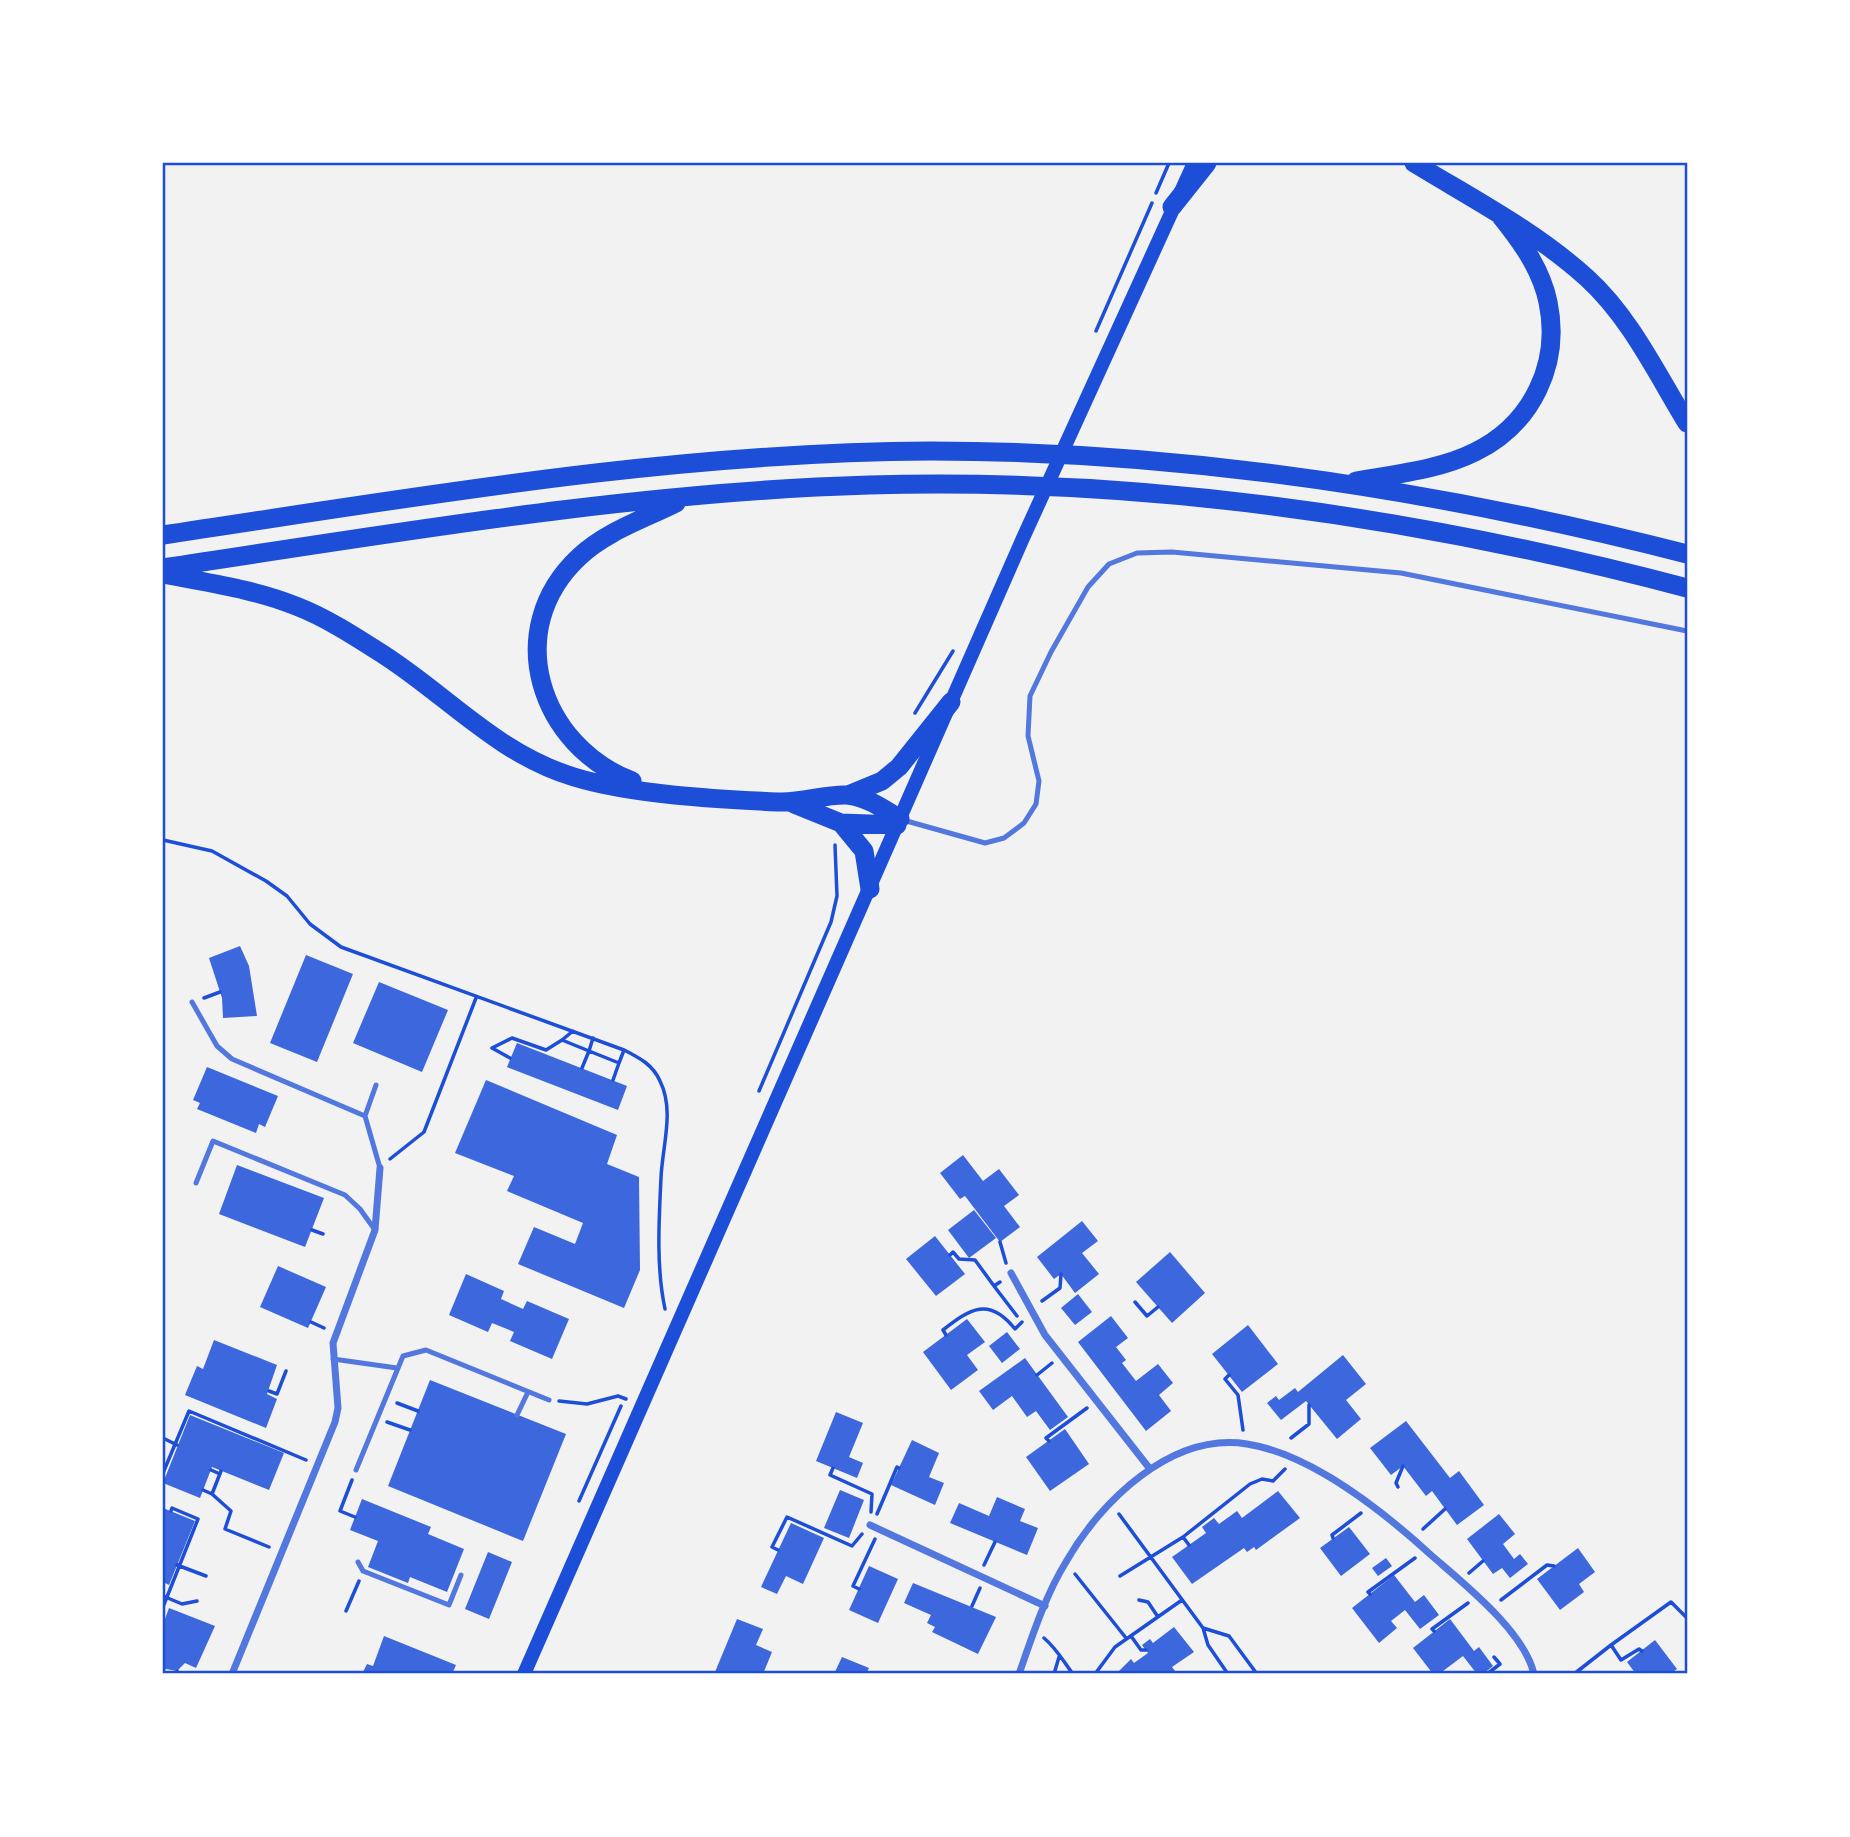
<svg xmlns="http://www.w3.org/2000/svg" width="1850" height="1837" font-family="Roboto,sans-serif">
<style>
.building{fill:#3d67dc}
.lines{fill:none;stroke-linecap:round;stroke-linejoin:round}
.path{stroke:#1d4ed8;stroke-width:3.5}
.service{stroke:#5277de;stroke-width:5}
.minor{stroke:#5277de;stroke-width:7}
.secondary{stroke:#1d4ed8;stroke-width:14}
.trunk{stroke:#1d4ed8;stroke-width:19}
.neatline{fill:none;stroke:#1d4ed8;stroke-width:2.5}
</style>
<rect width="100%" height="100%" fill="#f2f2f2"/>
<path class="building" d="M240,946L249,966L257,1016L223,1018L222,998L209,958Z
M306,955L353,974L317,1062L270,1043Z
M379,982L448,1010L422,1072L353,1043Z
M517,1043L627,1086L618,1110L507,1067Z
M207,1067L278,1096L265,1127L259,1124L256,1133L197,1109L200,1103L193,1100Z
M486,1080L617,1135L607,1164L639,1177L640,1270L624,1308L518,1264L534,1227L575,1244L583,1223L507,1191L514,1176L455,1153Z
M963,1155L983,1181L999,1169L1019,1195L1004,1206L1020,1227L1000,1242L965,1196L960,1199L940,1173Z
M237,1165L324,1198L305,1247L219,1214Z
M974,1210L996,1238L969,1258L948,1230Z
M1082,1221L1098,1241L1082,1253L1099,1274L1075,1293L1061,1274L1054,1279L1037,1257Z
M935,1236L965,1274L936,1296L906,1259Z
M1170,1252L1205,1293L1172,1323L1136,1282Z
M278,1266L326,1287L308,1328L260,1307Z
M466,1274L504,1291L501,1299L523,1309L527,1301L569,1319L552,1359L510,1341L514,1332L492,1323L488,1332L449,1315Z
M1078,1294L1092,1312L1075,1325L1061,1308Z
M1111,1316L1128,1338L1116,1347L1126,1360L1122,1363L1136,1381L1158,1364L1173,1383L1159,1395L1171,1411L1146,1431L1078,1342Z
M967,1319L985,1342L967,1355L978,1370L951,1390L923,1352Z
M1248,1325L1278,1364L1242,1392L1212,1354Z
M1007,1332L1020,1349L1002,1363L989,1346Z
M214,1340L277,1365L267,1394L277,1399L266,1428L185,1395L197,1366L203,1369Z
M1343,1355L1366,1384L1346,1400L1361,1419L1337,1439L1306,1401L1281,1420L1267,1403L1276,1396L1279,1400L1295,1388L1298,1392Z
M1025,1358L1068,1417L1050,1430L1036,1411L1027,1417L1012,1396L993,1410L979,1391Z
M430,1380L566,1434L523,1541L388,1486Z
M836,1412L863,1423L849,1457L863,1463L857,1478L816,1461Z
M190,1415L284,1453L269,1490L212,1467L200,1498L163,1483Z
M1406,1421L1450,1478L1459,1471L1484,1505L1457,1525L1432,1491L1426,1496L1403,1466L1391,1475L1370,1448Z
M1065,1429L1089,1464L1050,1491L1026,1457Z
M912,1440L939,1453L929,1477L944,1483L935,1505L891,1485Z
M840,1490L864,1500L849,1538L824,1528Z
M1278,1491L1300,1518L1256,1550L1254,1547L1247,1552L1244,1548L1192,1584L1172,1557L1206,1533L1202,1527L1214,1518L1219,1524L1237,1511L1242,1518Z
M997,1497L1025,1509L1020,1521L1038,1528L1027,1555L950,1523L959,1503L989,1516Z
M362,1499L431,1527L428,1534L464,1549L447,1592L410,1577L408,1583L368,1567L378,1541L350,1530Z
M163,1508L195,1521L169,1585L163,1582Z
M1499,1514L1515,1534L1503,1544L1514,1559L1520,1554L1528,1564L1510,1578L1502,1568L1493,1574L1467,1539Z
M791,1523L824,1538L803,1584L786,1576L777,1594L761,1587Z
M1349,1527L1370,1554L1341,1576L1320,1548Z
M1578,1548L1595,1572L1579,1584L1584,1592L1560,1610L1537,1579Z
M488,1552L512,1562L489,1619L465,1609Z
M1386,1558L1392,1566L1378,1576L1372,1568Z
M869,1566L898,1579L878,1623L849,1610Z
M1394,1575L1415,1602L1424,1595L1439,1615L1420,1629L1405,1610L1391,1621L1397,1628L1379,1643L1352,1608Z
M913,1583L996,1617L978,1654L932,1632L935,1627L927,1623L931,1615L904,1603Z
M169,1608L215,1626L196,1668L185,1663L177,1671L166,1669L163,1674V1618L165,1619Z
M737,1619L763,1629L756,1645L772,1652L763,1674L715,1672Z
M1450,1619L1474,1651L1479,1647L1493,1666L1483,1674H1477L1463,1656L1439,1674H1433L1413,1648Z
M1174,1627L1194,1652L1172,1667L1175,1671L1170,1674H1116L1131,1659L1134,1663L1148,1653L1142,1645L1150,1639L1153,1643Z
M384,1636L456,1665L452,1674H362L367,1664L373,1666Z
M1655,1640L1677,1669L1670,1674H1636L1627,1662Z
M842,1657L869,1668L866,1674H834Z"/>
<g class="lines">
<path class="path" d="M1156,193L1169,163
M1096,331L1152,203
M915,713L953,651
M163,840L212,851L266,881L287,896L310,924L341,947L624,1050C640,1058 653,1065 660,1081C675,1111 662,1147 661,1178C659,1220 656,1267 665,1309
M204,998L220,992
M593,1038L589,1051L619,1063L613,1080
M562,1040L573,1031
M492,1048L512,1038L546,1050L562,1040L589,1051L582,1068
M492,1048L510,1058
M619,1063L624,1050
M759,1091L831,922L837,896L835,845
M390,1159L424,1132L476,998
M312,1230L323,1234
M1000,1242L1006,1263
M950,1255L953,1252L959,1259L975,1260L994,1286
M1000,1282L994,1286L1017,1316
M1042,1301L1060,1288L1061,1274
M1135,1302L1147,1316L1158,1307
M311,1322L324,1328
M946,1335L943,1330C970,1309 989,1296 1015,1329L1022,1322
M1037,1375L1052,1363
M1229,1375L1225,1379L1238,1395L1243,1430
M269,1391L277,1394L286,1371
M559,1401L587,1404L618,1396L626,1399
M397,1403L418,1411
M387,1422L410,1430
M163,1438L177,1445
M1291,1438L1309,1424V1405
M1049,1441L1046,1438L1087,1408
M833,1468L830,1475L872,1494L871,1512
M211,1470L220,1474
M163,1473L189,1411L306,1460
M352,1480L340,1511L355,1517
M1398,1487L1396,1483L1403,1466
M203,1490L212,1494L231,1511L225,1529L269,1547
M212,1494L221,1471
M579,1501L621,1406
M877,1514L897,1467L899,1468
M1119,1514L1203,1628L1208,1645L1228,1674
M1423,1529L1445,1509
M1183,1537L1189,1545
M1333,1538L1332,1535L1361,1513
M778,1550L772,1547L787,1517L852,1546L862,1534
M177,1565L206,1576
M984,1565L995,1542
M1469,1573L1483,1561
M1075,1574L1126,1638
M1120,1576L1183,1537L1250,1484L1262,1479L1273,1481L1285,1469
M859,1589L853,1586L875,1539
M1370,1594L1368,1592L1415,1558
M163,1596L182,1604L197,1601
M1139,1600L1148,1602L1158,1617
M1501,1600L1547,1565L1554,1566
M972,1606L980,1588
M163,1607L198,1519L172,1508L171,1511
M346,1611L359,1581
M1203,1628L1229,1636L1257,1674
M1434,1631L1432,1629L1468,1603
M1131,1636L1141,1650H1146
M1044,1638C1057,1649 1063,1661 1073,1674
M1611,1645L1671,1602L1687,1618
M177,1671L179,1674
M1054,1674L1059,1657
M1095,1674L1115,1647L1182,1600
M1487,1674L1500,1664L1494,1657
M1574,1674L1611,1645L1621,1660L1639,1649L1642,1651"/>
<path class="service" d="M903,820L985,843L1004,838L1024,823L1036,804L1039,781L1028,736L1030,696L1051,652L1088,587L1109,564L1137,553L1172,552L1401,573L1687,631
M192,1002L217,1046L232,1059L365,1116L380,1168
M365,1116L376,1085
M196,1183L213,1141L345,1195L360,1209L375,1230
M333,1359L397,1368
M517,1415L528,1392
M356,1470L403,1356L426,1350L549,1400
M358,1562L363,1571L449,1605L461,1575"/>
<path class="minor" d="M1011,1273L1045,1335L1150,1469
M870,1525L1045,1606
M232,1674L335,1422L338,1408L333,1343L375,1230L380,1168
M1019,1674C1032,1637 1045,1596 1066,1562C1100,1502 1171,1432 1247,1444C1311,1454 1384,1512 1431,1555C1464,1584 1524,1631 1534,1674"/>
<path class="secondary" d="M524,1674L1023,538L1194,163"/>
<path class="trunk" d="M1414,163C1473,199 1535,231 1587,278C1630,317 1657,374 1687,423
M1172,207L1207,163
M1356,481C1395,474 1439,470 1475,452C1532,424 1561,364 1548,302C1541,268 1520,240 1499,214
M163,535C417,497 673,452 931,451C1185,451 1441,491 1687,554
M163,568C397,533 632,492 869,485C1143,477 1422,518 1687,588
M163,574C208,583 254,589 296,606C327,618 356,637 384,655C449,697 498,754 574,777C633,795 717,799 779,802C802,803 825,794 847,795C867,797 884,809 900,819
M632,781C540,746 501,630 579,557C605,532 644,519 676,503
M848,795L882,781L899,767L951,702
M794,804L841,823L897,825
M841,823L864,851L870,889"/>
</g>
<rect width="1850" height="1837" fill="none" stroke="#ffffff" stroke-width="329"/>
<rect x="164" y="164" width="1522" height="1508" class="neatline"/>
</svg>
